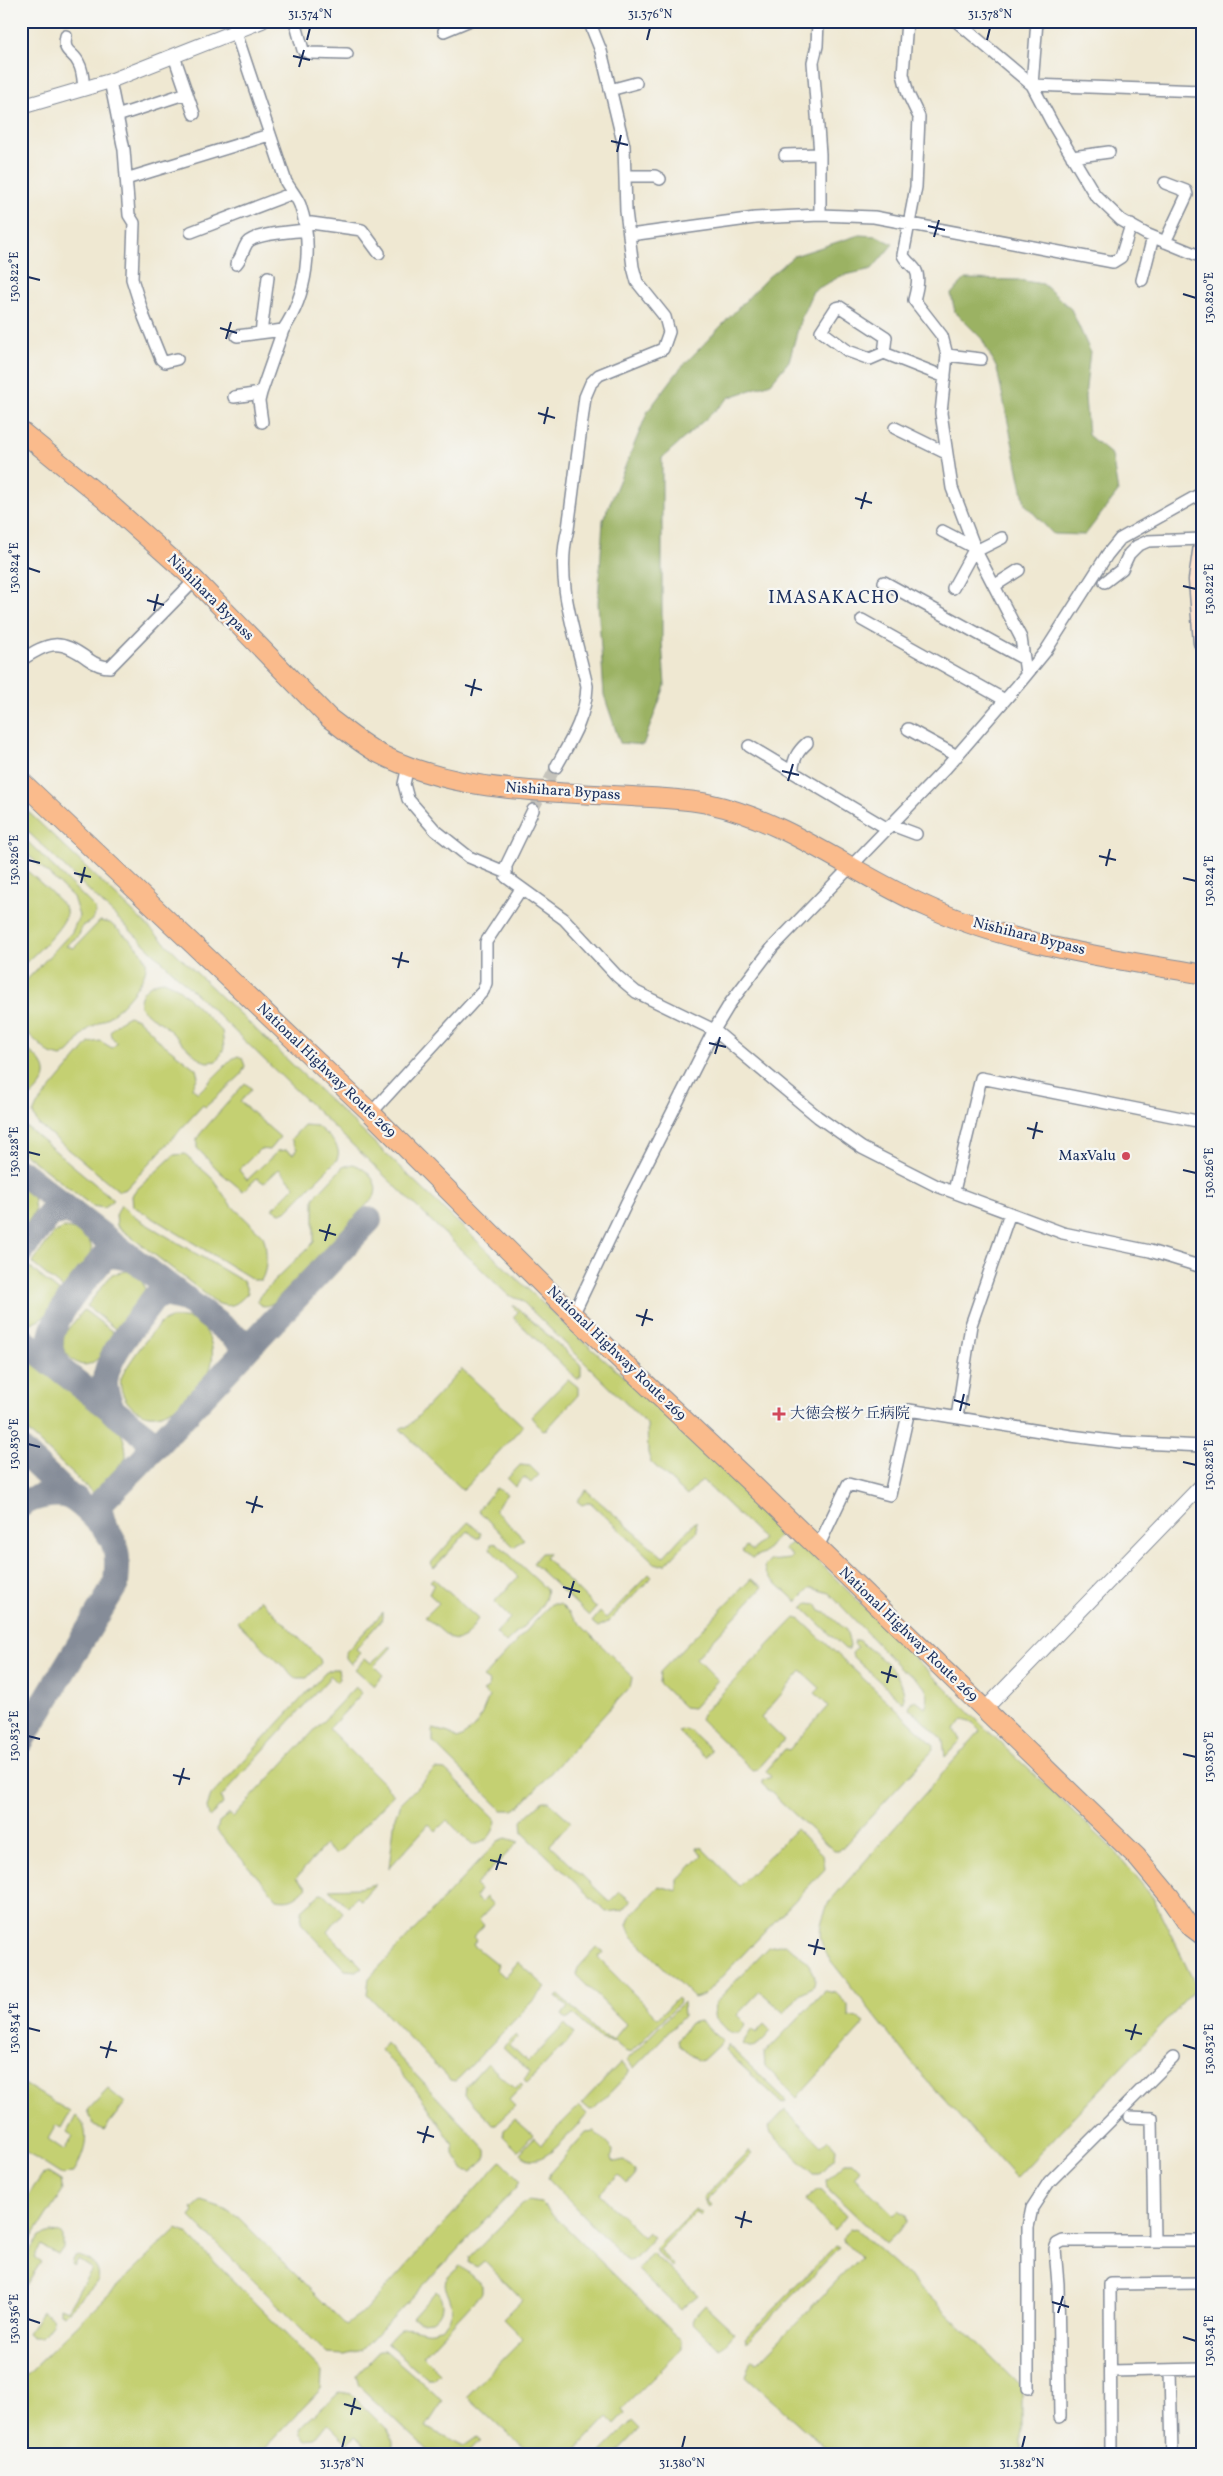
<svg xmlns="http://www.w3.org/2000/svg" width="1223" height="2476" font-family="Vollkorn,'Noto Serif JP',serif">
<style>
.green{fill:#c4d072;stroke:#708068}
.forest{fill:#9bb264;stroke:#5b7061}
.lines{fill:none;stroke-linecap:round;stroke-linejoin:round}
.taxiway{stroke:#858c98;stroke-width:26}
.minor-tunnel{stroke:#c5c3bb;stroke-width:11;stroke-dasharray:11 5.5;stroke-linecap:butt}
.minor-casing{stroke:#858c98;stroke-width:14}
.tertiary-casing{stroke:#858c98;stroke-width:16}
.secondary-casing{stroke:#858c98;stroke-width:19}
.trunk-casing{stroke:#858c98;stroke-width:21}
.minor{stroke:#fff;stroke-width:11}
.tertiary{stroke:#fff;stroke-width:14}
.secondary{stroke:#fde4d1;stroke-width:16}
.trunk{stroke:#fabb8c;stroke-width:19}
.ticks{fill:none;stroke:#1b2f5e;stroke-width:2}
.poi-dot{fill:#d1495b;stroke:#f6f6f2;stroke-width:2}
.labels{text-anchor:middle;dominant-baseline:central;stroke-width:4.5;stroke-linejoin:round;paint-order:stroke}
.street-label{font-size:15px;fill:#1b2f5e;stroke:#f6f6f2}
.poi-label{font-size:15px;fill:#1b2f5e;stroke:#f6f6f2;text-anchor:end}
.quarter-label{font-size:18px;letter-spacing:1px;fill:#1b2f5e;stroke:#f6f6f2}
.neatline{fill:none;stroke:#1b2f5e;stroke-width:2}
.ticks-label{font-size:12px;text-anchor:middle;fill:#1b2f5e}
</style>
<rect width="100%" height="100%" fill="#f6f6f2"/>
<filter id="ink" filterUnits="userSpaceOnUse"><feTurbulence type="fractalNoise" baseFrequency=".02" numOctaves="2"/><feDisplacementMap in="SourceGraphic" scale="10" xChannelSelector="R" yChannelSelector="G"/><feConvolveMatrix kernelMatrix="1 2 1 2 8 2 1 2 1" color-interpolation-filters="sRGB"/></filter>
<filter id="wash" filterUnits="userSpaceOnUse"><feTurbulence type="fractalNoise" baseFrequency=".0096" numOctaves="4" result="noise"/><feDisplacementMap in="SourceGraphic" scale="20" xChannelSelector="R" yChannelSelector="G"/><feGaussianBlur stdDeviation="1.12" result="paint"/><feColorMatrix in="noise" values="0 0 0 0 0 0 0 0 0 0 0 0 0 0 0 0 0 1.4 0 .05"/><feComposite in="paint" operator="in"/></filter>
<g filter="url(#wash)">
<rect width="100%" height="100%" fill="#efe8d2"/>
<path class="green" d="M21,805L454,1219L574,1333L726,1467L786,1528L763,1553L752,1558L742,1551L746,1546L753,1551L763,1538L702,1480L687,1496L651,1462L648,1453L647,1424L521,1300L508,1295L21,825Z
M21,835L95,908C97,916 91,923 83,925L79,935L66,946L74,948L100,921L110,923C121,933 143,947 146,962C149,978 123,1005 111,1015C103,1022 92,1025 85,1032C77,1041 72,1052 61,1057L50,1054L21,1027V986L72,932L79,916L73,897L21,848Z
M21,865C29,873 64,902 66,910C70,924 31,957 21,967Z
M164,981L177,987L222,1031L224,1048L217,1061L207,1062L199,1059L163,1024L151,1017L140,1007C138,992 150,982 164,981Z
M129,1016L138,1019L154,1034L153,1036L196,1069L198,1077L192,1088L198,1093L232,1059L238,1056L242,1058L245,1066L241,1075L210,1103L205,1107L203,1105L126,1189L119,1191L38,1124L33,1114L37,1105L89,1043L100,1041L112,1048L117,1043L111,1036L110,1031L120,1021Z
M21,1044C36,1058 56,1068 38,1089C33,1095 30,1098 21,1097Z
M245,1083L252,1089L240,1102L280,1137L269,1150L260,1149L239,1170L247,1180L278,1151L286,1150L293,1154L297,1149L291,1139L304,1125L317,1126C326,1135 345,1146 336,1161L286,1211L280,1213L272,1209L295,1186L279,1169L264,1183L257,1178L243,1191L220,1172L197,1148V1139L200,1134Z
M21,1127L28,1128L114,1200L104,1208L92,1206L21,1151Z
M185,1154L213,1179L230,1204L263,1236C267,1245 268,1272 261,1280H254L133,1206L132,1196L134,1192L174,1155Z
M353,1164C366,1168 381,1183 374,1197L273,1303C267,1306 262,1308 257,1302L262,1293L314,1242V1199L317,1194L343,1167Z
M21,1184L33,1196L35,1211L21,1233Z
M121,1205L136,1218L244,1282L248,1293C237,1304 232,1309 217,1303L117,1226L116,1215Z
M64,1228C78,1229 89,1235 92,1249L89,1260L66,1288H62L32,1263L54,1233Z
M29,1267L62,1294C53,1306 39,1332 21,1319V1277Z
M127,1271C141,1277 145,1283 146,1298L119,1332L87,1306L112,1274Z
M514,1305L578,1362L581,1366V1376L577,1379L513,1317L518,1312L513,1307Z
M84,1310L117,1335C101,1356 85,1383 63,1348L64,1334Z
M171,1318C179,1318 190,1317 197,1322C214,1334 217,1361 206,1377C197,1392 173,1414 155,1415C147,1416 137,1412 131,1406C124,1399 119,1389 121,1379C124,1368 152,1331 161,1323C164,1321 168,1319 171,1318Z
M21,1351L116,1425C124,1437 126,1444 126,1458L93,1493L21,1425Z
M462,1369L523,1426L463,1490L400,1429L403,1427H408Z
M568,1379L578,1387V1395L547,1429L542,1430L531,1417Z
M520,1465L530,1466L539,1475L531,1483L524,1477L515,1487L507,1479Z
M496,1488L507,1494L494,1510L524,1539L514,1547L478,1510Z
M586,1490L663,1557L696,1521L697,1531L666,1564L657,1565L590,1502L582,1505L577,1501Z
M468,1522L481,1533L480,1538H476L468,1531L434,1568L430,1564Z
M797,1540L984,1727L1115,1851L1153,1898L1197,1988L1016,2178L916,2068L831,1961C815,1938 819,1926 829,1902L980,1731L970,1721L963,1719L955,1730L961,1740L945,1757L943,1740L909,1708L911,1702L916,1700L925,1707C935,1689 915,1677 901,1669L829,1593L811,1588L797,1602L766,1574L764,1567L770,1561L790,1559L792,1556L785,1550V1547Z
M497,1543L546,1589C551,1604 517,1632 506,1643L496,1633L510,1618L494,1602L518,1577L490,1549L491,1544Z
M541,1553H549L545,1558L596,1608L589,1616L533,1563Z
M649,1574L652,1577L608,1622L598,1627L592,1622L600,1612L606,1618Z
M433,1578L478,1619C471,1629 466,1643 451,1639L425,1617L439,1603L429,1594L434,1584L430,1581Z
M751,1579L763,1587L696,1658L718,1680L693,1708L684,1707L659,1683L660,1672Z
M260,1599L320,1659L321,1663L307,1678H295L237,1622Z
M808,1603L816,1604L820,1611L828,1614L846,1630L850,1645L849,1649H845L803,1608Z
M551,1604H560L630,1674L632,1678L630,1687L520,1806L513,1810H502L433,1742V1729L449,1733L457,1739C478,1730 481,1716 489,1696L483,1691L488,1688L489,1682L483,1678Z
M383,1612V1618L356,1649L361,1653L351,1664L346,1658V1652Z
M795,1618L801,1620L934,1745L933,1750L839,1851H834L762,1784V1781L771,1777L766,1771L785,1749L789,1750L828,1706L815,1693L820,1688L801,1671L761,1718L784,1740L758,1769L752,1770L700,1719L702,1714Z
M855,1640H858C878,1657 906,1672 904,1702H902L853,1657L852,1653L858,1647L854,1644Z
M389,1647H392L374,1666L383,1675L374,1686L355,1669L365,1658L371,1663Z
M332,1669H338L340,1679L337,1682L331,1676L221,1797L223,1804L209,1817L207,1807L211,1796L325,1673Z
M355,1687L362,1693L329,1729L394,1794L336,1855L325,1845L296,1878L307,1887C297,1897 291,1902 277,1899L217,1831L219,1822L229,1814L233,1817Z
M684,1729L690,1731L711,1750L705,1757L678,1731Z
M435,1769L445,1770L493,1816L496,1821C494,1834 484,1846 471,1844L447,1820L436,1831L429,1824L389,1868L395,1817L400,1804Z
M543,1801H548L571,1822L550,1845L610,1902L620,1892L631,1901L623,1910L606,1912L523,1833L522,1820Z
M796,1829L823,1855L825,1869L704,1995L694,1998L631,1935L627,1925L630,1917L659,1886L678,1891V1880L702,1855L696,1847H701L739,1886Z
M506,1838L519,1842L475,1885L480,1890L475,1897L481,1903L486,1897L493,1905L479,1920L484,1925L473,1937L476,1940L473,1945L498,1965L496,1969L505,1977L518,1962L546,1987L460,2077L455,2081L450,2080L367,1994L369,1978L498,1841Z
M375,1884L361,1900L356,1897L348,1907L329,1889L359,1888Z
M320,1894L326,1895L343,1912L327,1932L362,1967L357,1971L345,1970L301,1923L302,1910Z
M784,1944C797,1952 822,1970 813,1987L801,1993L784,2013L760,1991L737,2015L746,2024L738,2033H730L714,2016L715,2003L768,1947Z
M597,1947L603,1952L598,1958L658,2018L677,1998L679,2000L678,2004L630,2053L625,2051L615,2042L600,2039L573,2015L567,2020L562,2015L568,2007L556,1997L559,1995L602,2036L613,2040L626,2024L576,1975L578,1968Z
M824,1991L836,1993L848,2005V2016L858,2018L865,2023L797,2098L765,2066L764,2054Z
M683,2002L684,2016L634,2068L626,2061Z
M700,2021L723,2041L703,2060L699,2061L679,2045L678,2039L690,2023Z
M565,2024L574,2034L527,2083L524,2079L530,2072L503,2047L516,2035L517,2038L510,2045L528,2062Z
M764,2024L771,2031C763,2040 754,2053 742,2044L752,2029L756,2033Z
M386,2043L486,2150C488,2160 479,2165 471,2172L464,2170L453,2154V2144L415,2088L381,2050Z
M728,2045L784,2098L786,2101L782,2103L725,2050Z
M487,2063L515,2089L521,2083L523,2085L509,2100L515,2106L496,2124H493L465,2095L466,2086Z
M620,2063L629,2070V2073L594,2109L590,2110L582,2103Z
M21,2082L70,2112L61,2128L56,2125L48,2139L64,2150L73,2136L67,2132L76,2116C94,2130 83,2159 73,2173L60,2174L21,2149Z
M108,2089L125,2103L104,2130L94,2126L88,2110Z
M579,2106L587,2114C573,2128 540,2177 520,2153L534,2137L541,2144Z
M785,2110L821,2146L828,2139L836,2148L835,2157L819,2174H813L771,2133L769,2127Z
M515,2119L533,2135L518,2151L503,2136L504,2130Z
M594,2131L613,2150L612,2159L615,2162L624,2160L635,2170V2175L627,2184L618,2175L599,2194L643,2237L648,2232L654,2237L633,2260L628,2261L624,2258L548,2179L550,2173L586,2132Z
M749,2151L752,2154L706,2200L711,2205L709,2207L703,2198Z
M501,2161L520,2180L517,2187L362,2350L345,2355L327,2354L190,2217L194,2212L192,2209L201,2201L225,2209L239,2218L346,2325L363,2313Z
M845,2163H852L859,2170L854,2177L894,2215L899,2210L906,2215L907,2222L886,2244L827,2188L826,2180Z
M48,2173L61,2181L63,2190L21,2254V2206L42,2175Z
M817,2190L822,2191L846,2216L834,2231L805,2200Z
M528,2201L541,2203L682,2341V2349L622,2409L625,2413L615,2424L608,2417L571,2455H531L467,2396L523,2339L503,2319L522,2300L484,2261L477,2267L469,2263L470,2257L521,2205Z
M695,2209L703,2214L701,2216L696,2212L659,2250L674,2266L672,2267L656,2252V2248Z
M176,2229L186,2233L322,2371L321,2389L258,2455H21V2380Z
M856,2229L928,2294L1022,2387V2455H833L746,2377L752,2359L757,2363L860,2257L843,2240L844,2236L850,2230Z
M50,2232L60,2233L63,2237V2248L58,2255L41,2246L34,2257L41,2262L21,2293V2263L40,2236Z
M836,2245L840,2247L747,2342L745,2338Z
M652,2253L698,2295L680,2310L638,2270Z
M78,2256C90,2259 101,2267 98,2281L64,2315L60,2313V2307L67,2310L92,2269L78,2260L74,2266L72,2264L74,2258Z
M460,2266L482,2285V2292L423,2356L440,2373L434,2379H428L387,2343C391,2339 396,2332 401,2329C413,2322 429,2341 445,2324C462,2306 441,2291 446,2280C449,2275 456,2270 460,2266Z
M436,2291C445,2301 444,2313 432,2321L421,2322L412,2318Z
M705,2305L735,2333L721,2349L717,2347L692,2322L694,2317Z
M42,2311L52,2317L53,2323L42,2337H33L28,2333Z
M380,2350H385L443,2401L426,2427L464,2446L477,2437L480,2440L466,2455H432L359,2386L356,2376Z
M340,2392L351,2394L388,2431L394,2440V2445L386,2455H375L356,2436L348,2443L328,2423L315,2439L307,2440L301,2434L300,2429L304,2424Z
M632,2421L640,2429L615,2455H598Z"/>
<path class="forest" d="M859,235L877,236L893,244L872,269L841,276L813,291L801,318L789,361L771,383L730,397L662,458V641L665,686L643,745L620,743L604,695L598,603L603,520L648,411L679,370L767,278L794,256Z
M965,279L1018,280L1043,284L1071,309L1090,351L1085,397L1088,435L1112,455L1118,492L1085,535L1053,534L1025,504L997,369L982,339L955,312L951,294Z"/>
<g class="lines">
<path class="taxiway" d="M21,1172L74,1214
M21,1251L51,1213L66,1211L74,1214L235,1337L248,1343L256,1340
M21,1339L148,1438L150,1444L146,1457
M63,1371C58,1365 53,1359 51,1351C44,1322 87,1279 104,1257L114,1255L133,1259
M113,1412C110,1402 104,1392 105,1382C106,1355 139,1320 154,1298L165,1294L186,1299
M21,1450L70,1497L76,1499
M21,1505C32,1497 56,1491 70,1497C82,1503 108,1529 113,1541C119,1555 117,1569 116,1584L21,1741
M106,1528L99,1509L102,1501L137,1466L369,1220"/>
</g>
</g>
<g filter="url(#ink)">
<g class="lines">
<path class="minor-tunnel" d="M533,810L556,767"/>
<defs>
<path id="minor" d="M232,21L286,182C290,189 297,197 300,205C314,245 307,295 283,330L237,336
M295,21L303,50L310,53L347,54
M818,21L817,46L813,62L820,154V215
M907,21L903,74L908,94L919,117L916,187L903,255C906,262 913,265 916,271C920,278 916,292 914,300L942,336L947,355L941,413L952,488L976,551L1021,638L1026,673
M956,21L1032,85L1051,121L1095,195L1121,220L1146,234L1202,257
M444,31L468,21
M66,36C62,54 74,51 79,64C83,71 83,81 84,88
M174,56L194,114
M110,81L124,150L129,215L134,223L132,279L144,317L161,359L165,362L177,359
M1032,85L1202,91
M1032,85L1037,21
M610,90L636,83
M117,116L187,93
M785,155L820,154
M1072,157L1109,152
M625,176H655L660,179
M126,179L269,135
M304,222L362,230L379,253
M191,232L293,193
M630,235L755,218L820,215L874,217L1113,262L1121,257L1131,225
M1165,242L1187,195L1186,191L1165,183
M236,264C242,258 242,251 247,243C255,233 293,232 306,230
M1142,280L1153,237
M21,299V306
M261,333L268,277
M884,353L886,337L840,307L836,308L821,331L848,351L870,359L884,353L945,377
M947,355L981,359
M261,393L259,401L262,422
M234,397L261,393L283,330
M895,428L946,453
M942,531L975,548L953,588
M976,551L1002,538
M884,582L1024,659
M1105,582L1122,569L1129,554L1137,546L1148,541L1202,539
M994,586L1019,570
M862,620L1005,700
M21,660C50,642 59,638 88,659C95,664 101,667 110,667L195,580
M908,729L957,756
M749,746L888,829
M408,766L404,784L408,799L435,830L469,857L505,872
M556,767C571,740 586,717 587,686C576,635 554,581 568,529L585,397L591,383L599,375L663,349L669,332L665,317L637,282L633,267L626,211L624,146L601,51L589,21
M792,772C794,758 797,752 807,743
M533,810L506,866V877L564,919L617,976L636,992L714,1030L818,1117L862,1148L937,1186L1063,1233L1150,1251L1202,1267
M892,825L916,834
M371,1113L483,991L486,983V942L521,889
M954,1191L981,1078L1202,1122
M573,1315L626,1204L714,1030L731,1002L772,948L946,768L1018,685L1045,652L1107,555L1120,539L1202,493
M957,1417L971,1325L1010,1213
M818,1547L848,1484L890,1495L909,1410L1071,1436L1120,1442L1202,1446
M1130,2117L1152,2118L1154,2240
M1170,2370L1172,2455
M1111,2371L1202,2369
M1028,2388V2227L1032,2208L1049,2182L1173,2058
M1060,2417L1058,2284L1055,2249L1057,2244L1063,2241H1202
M1111,2455L1110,2284L1202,2283"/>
<path id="tertiary" d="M21,107L110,81L262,21
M984,1710L1202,1485"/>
<path id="secondary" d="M1202,545L1197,580L1202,643"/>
<path id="trunk" d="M21,431L104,499L195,580L329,718C345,730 360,743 378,753C452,792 541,791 623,796C652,798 682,798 710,804C789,821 855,875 928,907C1008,944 1115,959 1202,974
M21,781L371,1113L573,1315L750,1482L1136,1856L1170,1897L1190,1926L1202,1935"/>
</defs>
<use href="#minor" class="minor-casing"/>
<use href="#tertiary" class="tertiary-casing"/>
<use href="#secondary" class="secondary-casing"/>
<use href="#trunk" class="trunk-casing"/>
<use href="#minor" class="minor"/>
<use href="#tertiary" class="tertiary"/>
<use href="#secondary" class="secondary"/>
<use href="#trunk" class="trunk"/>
</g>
</g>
<path class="ticks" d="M307,40L310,28M647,40L650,28M987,40L990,28M293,56L310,60M299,67L304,50M611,141L628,145M617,152L621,135M928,226L945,230M934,237L939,220M28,277L40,280M1183,294L1196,298M220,328L237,333M226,339L231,322M538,413L555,418M544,424L548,407M855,498L872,503M861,509L866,492M28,568L40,572M1183,586L1196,589M147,600L164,605M154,611L158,594M465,685L482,690M471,696L475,679M782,771L799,775M788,781L793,764M1099,856L1116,860M28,860L40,863M1106,866L1110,849M74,873L91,877M1183,878L1196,881M81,883L85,867M392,958L409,962M398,968L402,952M709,1043L726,1047M715,1054L720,1037M1027,1128L1043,1132M1033,1139L1037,1122M28,1152L40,1155M1183,1170L1196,1173M319,1230L336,1235M325,1241L330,1224M636,1315L653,1320M642,1326L647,1309M954,1400L970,1405M960,1411L964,1394M28,1444L40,1447M1183,1462L1196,1465M246,1502L263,1507M252,1513L257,1496M563,1587L580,1592M569,1598L574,1581M881,1672L897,1677M887,1683L891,1666M28,1736L40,1739M1183,1754L1196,1757M173,1775L190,1779M179,1785L184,1768M490,1860L507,1864M496,1870L501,1854M808,1945L825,1949M814,1955L818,1939M28,2028L40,2031M1125,2030L1142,2034M1131,2040L1136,2024M1183,2045L1196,2049M100,2047L117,2051M106,2058L111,2041M417,2132L434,2137M423,2143L428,2126M735,2217L752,2222M741,2228L745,2211M1052,2302L1069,2307M1058,2313L1063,2296M28,2319L40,2323M1183,2337L1196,2341M344,2404L361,2409M351,2415L355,2398M342,2448L345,2436M682,2448L685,2436M1022,2448L1025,2436"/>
<g class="poi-dot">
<circle cx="1126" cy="1156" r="5"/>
<path d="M776.5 1406.5h5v5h5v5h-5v5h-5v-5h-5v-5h5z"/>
</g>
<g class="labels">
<g class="street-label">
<text transform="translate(210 598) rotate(45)">Nishihara Bypass</text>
<text transform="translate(563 792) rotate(4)">Nishihara Bypass</text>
<text transform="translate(1029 937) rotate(14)">Nishihara Bypass</text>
<text transform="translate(326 1071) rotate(44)">National Highway Route 269</text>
<text transform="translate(616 1354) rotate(44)">National Highway Route 269</text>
<text transform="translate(908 1635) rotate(44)">National Highway Route 269</text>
</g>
<g class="poi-label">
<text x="1116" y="1156">MaxValu</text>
<text x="790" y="1414" text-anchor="start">大徳会桜ケ丘病院</text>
</g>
<g class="quarter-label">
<text x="834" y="598">IMASAKACHO</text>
</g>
</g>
<rect width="1223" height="2476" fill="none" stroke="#f6f6f2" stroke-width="55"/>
<rect x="28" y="28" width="1168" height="2420" class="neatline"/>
<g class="ticks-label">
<text x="310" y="18">31.374°N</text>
<text x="650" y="18">31.376°N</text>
<text x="990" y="18">31.378°N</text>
<text transform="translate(14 277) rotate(-90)" y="4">130.822°E</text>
<text transform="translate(1209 298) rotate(-90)" y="4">130.820°E</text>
<text transform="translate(14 568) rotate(-90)" y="4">130.824°E</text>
<text transform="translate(1209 589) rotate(-90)" y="4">130.822°E</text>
<text transform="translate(14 860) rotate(-90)" y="4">130.826°E</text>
<text transform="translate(1209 881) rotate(-90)" y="4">130.824°E</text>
<text transform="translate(14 1152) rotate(-90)" y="4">130.828°E</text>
<text transform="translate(1209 1173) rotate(-90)" y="4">130.826°E</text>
<text transform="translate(14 1444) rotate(-90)" y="4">130.830°E</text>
<text transform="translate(1209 1465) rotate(-90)" y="4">130.828°E</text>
<text transform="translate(14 1736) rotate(-90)" y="4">130.832°E</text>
<text transform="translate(1209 1757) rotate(-90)" y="4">130.830°E</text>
<text transform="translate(14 2028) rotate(-90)" y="4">130.834°E</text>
<text transform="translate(1209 2049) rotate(-90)" y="4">130.832°E</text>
<text transform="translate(14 2319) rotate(-90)" y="4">130.836°E</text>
<text transform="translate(1209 2341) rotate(-90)" y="4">130.834°E</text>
<text x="342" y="2467">31.378°N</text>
<text x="682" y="2467">31.380°N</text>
<text x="1022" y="2467">31.382°N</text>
</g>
</svg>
